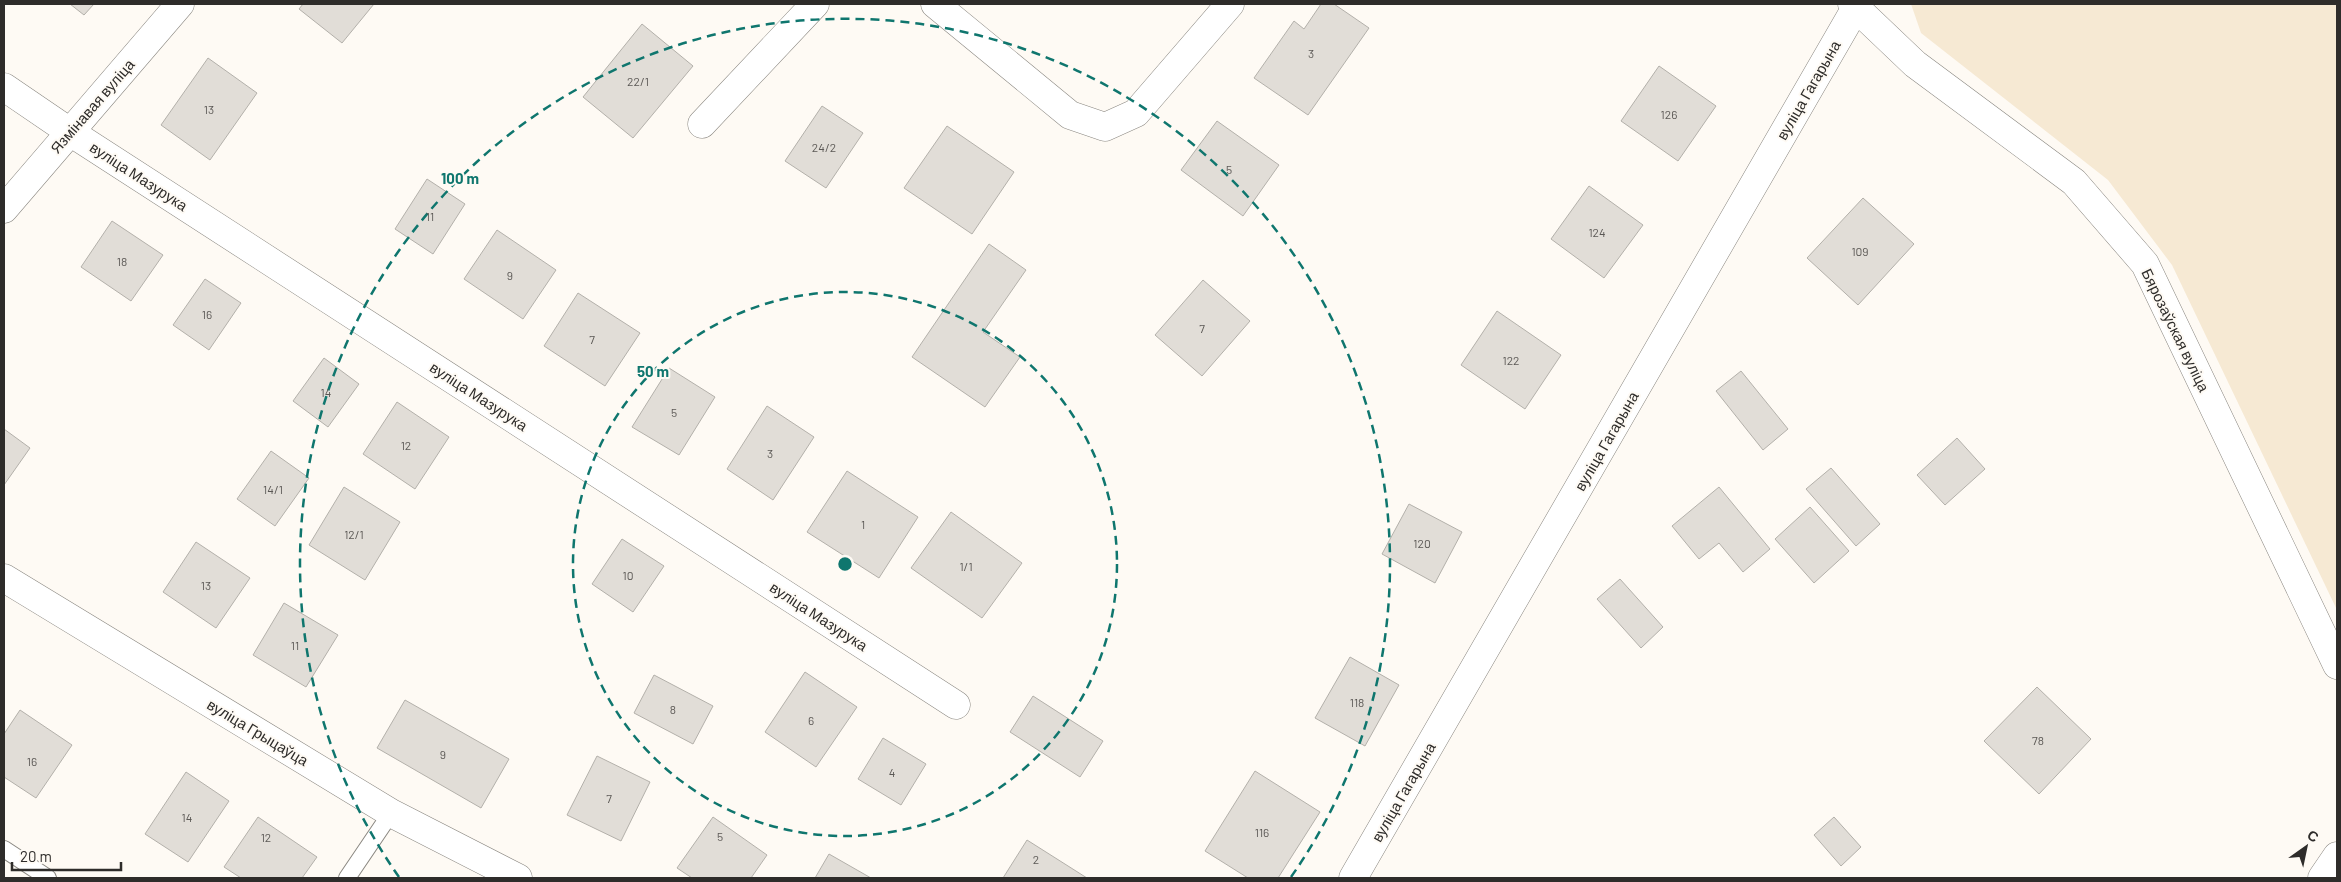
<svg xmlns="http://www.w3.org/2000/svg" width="2341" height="882" font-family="Barlow,sans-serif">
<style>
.green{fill:#f6e9d3}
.building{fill:#e1ddd7;stroke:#b3b0aa}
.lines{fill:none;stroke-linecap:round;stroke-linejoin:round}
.service-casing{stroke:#8a8781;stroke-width:18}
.minor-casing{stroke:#8a8781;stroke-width:29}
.tertiary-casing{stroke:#8a8781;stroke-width:29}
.service{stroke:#fff;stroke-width:16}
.minor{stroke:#fff;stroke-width:28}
.tertiary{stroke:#fff;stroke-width:28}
.ring{fill:none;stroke:#0f766e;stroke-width:2.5;stroke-dasharray:9 6}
.labels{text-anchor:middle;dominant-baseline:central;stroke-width:4;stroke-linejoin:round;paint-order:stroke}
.number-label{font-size:12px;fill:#5b5855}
.street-label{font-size:15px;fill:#2e2c2a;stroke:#fefaf4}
.centre{fill:#0f766e;stroke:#fefaf4;stroke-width:2.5}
.ring-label{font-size:15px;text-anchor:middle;font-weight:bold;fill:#0f766e;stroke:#fefaf4;stroke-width:4;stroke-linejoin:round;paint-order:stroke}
</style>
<rect width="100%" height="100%" fill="#fefaf4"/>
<path class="green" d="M1911,4H2337V610L2172,265L2108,180L1921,33Z"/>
<path class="building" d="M70,4H94L84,15Z
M303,4H374L342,43L299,9Z
M1321,4H1334L1369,28L1308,115L1254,78L1294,21L1304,29Z
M642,24L693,66L633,138L583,97Z
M208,58L257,93L210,160L161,125Z
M1659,66L1716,106L1678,161L1621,121Z
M822,106L863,133L826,188L785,161Z
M1217,121L1279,165L1243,216L1181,170Z
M947,126L1014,172L972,234L904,188Z
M427,179L465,204L433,254L395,229Z
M1589,186L1643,225L1604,278L1551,239Z
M1863,198L1914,244L1858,305L1807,258Z
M112,221L163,255L131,301L81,267Z
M497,230L556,270L523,319L464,279Z
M989,244L1026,270L983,332L1020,357L985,407L912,357Z
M205,279L241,303L209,350L173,325Z
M1203,280L1250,321L1202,376L1155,335Z
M578,293L640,333L605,386L544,346Z
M1497,311L1561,355L1525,409L1461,365Z
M324,358L359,384L328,427L293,401Z
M669,368L715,397L679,455L632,427Z
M1741,371L1788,429L1763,450L1716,391Z
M397,402L449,437L415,489L363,454Z
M767,406L814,437L773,500L727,469Z
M4,429L30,448L4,485Z
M1957,438L1985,469L1945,505L1917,475Z
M271,451L309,478L275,526L237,499Z
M1831,468L1880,524L1856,546L1806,489Z
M847,471L918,517L879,578L807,532Z
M344,487L400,522L365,580L309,545Z
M1719,487L1770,549L1743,572L1719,543L1699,559L1672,526Z
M1409,504L1462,532L1435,583L1382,554Z
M1810,507L1849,551L1814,583L1775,539Z
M951,512L1022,563L982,618L911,568Z
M622,539L664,566L633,612L592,584Z
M196,542L250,578L216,628L163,592Z
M1620,579L1663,627L1641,648L1597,599Z
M284,603L338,635L306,687L253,655Z
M1350,657L1399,685L1365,746L1315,718Z
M805,672L857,707L816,767L765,732Z
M654,675L713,706L693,744L634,713Z
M2037,687L2091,739L2039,794L1984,741Z
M1033,696L1103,741L1080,777L1010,732Z
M405,700L509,759L481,808L377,748Z
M20,710L72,745L36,798L4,777V734Z
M883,738L926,764L901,805L858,779Z
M597,756L650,782L621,841L567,815Z
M1255,771L1320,812L1278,878H1248L1205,851Z
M186,772L229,801L188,862L145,834Z
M258,817L317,857L302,878H241L224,867Z
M713,817L767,855L751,878H692L677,868Z
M1834,817L1861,847L1841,866L1814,835Z
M1027,840L1087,878H1003Z
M829,854L871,878H815Z"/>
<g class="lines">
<defs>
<path id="service" d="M4,849L48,878
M347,878L391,813"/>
<path id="minor" d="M935,4L1070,115L1105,127L1136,113L1230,4
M1852,4L1915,64L2074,182L2145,264L2337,665
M4,87L70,132L956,705
M702,124L815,4
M4,209L180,4
M4,578L391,813L518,878
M2322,878L2337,856"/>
<path id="tertiary" d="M1353,878L1858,4"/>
</defs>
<use href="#service" class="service-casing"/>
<use href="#minor" class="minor-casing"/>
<use href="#tertiary" class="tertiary-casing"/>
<use href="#service" class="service"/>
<use href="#minor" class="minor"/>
<use href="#tertiary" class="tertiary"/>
</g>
<g class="ring">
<circle cx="845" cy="564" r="272"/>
<path d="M399 877A545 545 0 1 1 1291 877"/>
</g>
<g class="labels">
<g class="number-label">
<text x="1311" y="53">3</text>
<text x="638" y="81">22/1</text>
<text x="209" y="109">13</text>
<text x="1669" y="114">126</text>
<text x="824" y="147">24/2</text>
<text x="1229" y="169">5</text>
<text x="430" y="216">11</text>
<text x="1597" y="232">124</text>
<text x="1860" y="251">109</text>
<text x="122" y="261">18</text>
<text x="510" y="275">9</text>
<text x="207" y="314">16</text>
<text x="1202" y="328">7</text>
<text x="592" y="339">7</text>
<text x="1511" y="360">122</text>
<text x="326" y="392">14</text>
<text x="674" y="412">5</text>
<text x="406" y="445">12</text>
<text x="770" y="453">3</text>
<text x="273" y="489">14/1</text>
<text x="863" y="524">1</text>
<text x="354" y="534">12/1</text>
<text x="1422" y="543">120</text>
<text x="966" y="566">1/1</text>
<text x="628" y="575">10</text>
<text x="206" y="585">13</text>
<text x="295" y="645">11</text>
<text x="1357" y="702">118</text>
<text x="673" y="709">8</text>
<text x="811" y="720">6</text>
<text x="2038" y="740">78</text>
<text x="443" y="754">9</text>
<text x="32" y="761">16</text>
<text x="892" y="772">4</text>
<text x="609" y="798">7</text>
<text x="187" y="817">14</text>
<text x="1262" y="832">116</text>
<text x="720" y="836">5</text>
<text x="266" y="837">12</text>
<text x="1036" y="859">2</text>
</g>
<g class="street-label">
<text transform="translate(1808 90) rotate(-60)">вуліца Гагарына</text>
<text transform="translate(92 106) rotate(-49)">Язмінавая вуліца</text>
<text transform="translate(139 176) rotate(33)">вуліца Мазурука</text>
<text transform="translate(2176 330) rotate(64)">Бярозаўская вуліца</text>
<text transform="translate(479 396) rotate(33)">вуліца Мазурука</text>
<text transform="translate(1606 441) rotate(-60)">вуліца Гагарына</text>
<text transform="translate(819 616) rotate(33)">вуліца Мазурука</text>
<text transform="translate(258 732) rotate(31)">вуліца Грыцаўца</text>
<text transform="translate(1403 792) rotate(-60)">вуліца Гагарына</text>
</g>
</g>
<circle cx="845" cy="564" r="8" class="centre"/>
<g class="ring-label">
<text x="460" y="184">100 m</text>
<text x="653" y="377">50 m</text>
</g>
<rect width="2341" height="882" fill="none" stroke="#2e2c2a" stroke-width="10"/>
<g transform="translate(2306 847) rotate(33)" stroke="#fefaf4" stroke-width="4" paint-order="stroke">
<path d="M0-4L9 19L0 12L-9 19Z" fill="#2e2c2a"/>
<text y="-8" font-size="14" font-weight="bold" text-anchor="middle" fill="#2e2c2a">С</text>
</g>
<path d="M12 862v8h109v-8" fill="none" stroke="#2e2c2a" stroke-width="2.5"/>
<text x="20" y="862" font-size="15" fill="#2e2c2a" stroke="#fefaf4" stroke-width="4" paint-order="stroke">20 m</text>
</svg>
